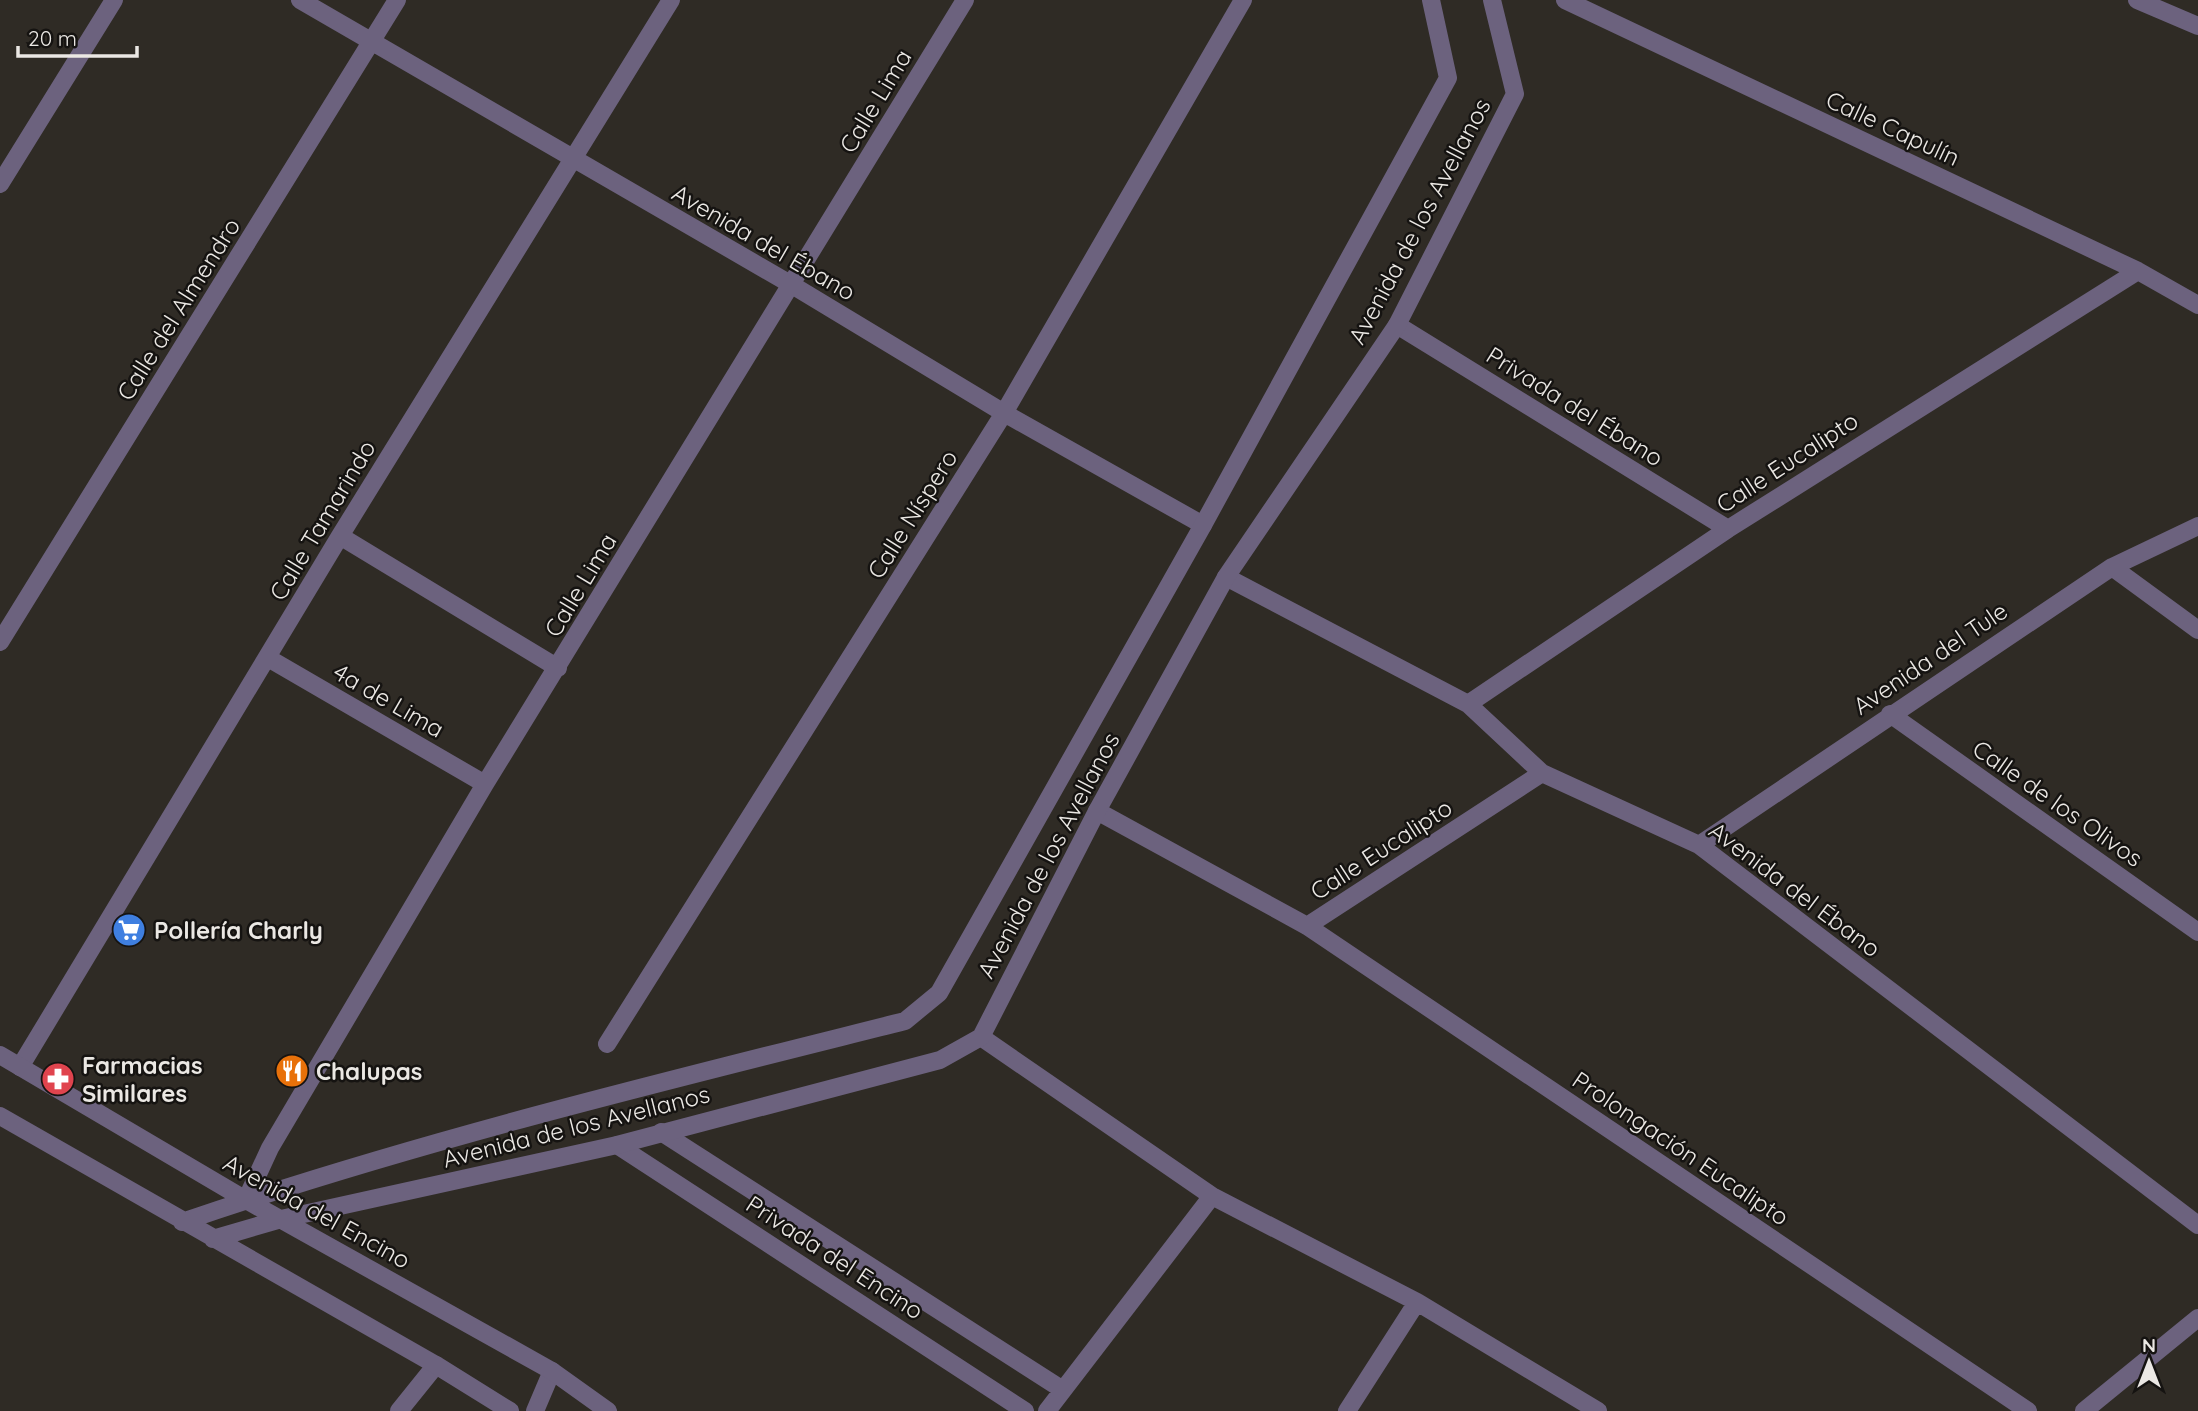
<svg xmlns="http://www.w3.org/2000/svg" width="2198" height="1411" font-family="Quicksand,sans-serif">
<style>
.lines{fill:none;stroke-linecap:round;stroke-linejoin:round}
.minor{stroke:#6c627e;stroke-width:18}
.tertiary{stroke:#6c627e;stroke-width:18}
.labels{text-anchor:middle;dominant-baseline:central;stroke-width:5;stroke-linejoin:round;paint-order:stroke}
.street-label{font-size:24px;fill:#ebe8e4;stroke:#151311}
.poi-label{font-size:24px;font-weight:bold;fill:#ebe8e4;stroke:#151311;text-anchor:start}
</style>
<rect width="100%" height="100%" fill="#2f2b25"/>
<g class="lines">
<path class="minor" d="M300,0L792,285L1004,413L1203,525
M1565,0L2138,271L2198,305
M2137,0L2198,26
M0,184L114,0
M1397,325L1728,529
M340,536L558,668
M2112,567L2198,630
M1226,577L1468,704L1542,773L1699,845L2198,1225
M0,642L397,0
M268,658L485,784
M1468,704L1728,529L2138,271
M1890,714L2198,932
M1097,811L1307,926L2028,1411
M1699,845L2112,567L2198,526
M1307,926L1542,773
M981,1037L1212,1196L1417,1302L1598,1411
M607,1044L1004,413L1243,0
M20,1067L340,536L671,0
M661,1132L1063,1390
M617,1145L1025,1411
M246,1200L270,1148L485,784L965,0
M399,1411L436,1365
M535,1411L552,1371
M1047,1411L1212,1196
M1347,1411L1417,1302
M2084,1411L2198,1318"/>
<path class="tertiary" d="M0,1055L246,1200L552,1371L608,1411
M0,1116L436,1365L510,1411
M182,1222C418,1141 662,1082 905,1021L939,993L1203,525L1448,78L1431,0
M213,1239L281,1219L617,1145L940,1060L981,1037L1097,811L1226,577L1397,325L1515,94L1492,0"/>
</g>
<defs>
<symbol id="supermarket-disc" viewBox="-11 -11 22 22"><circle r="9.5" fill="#3f7fe0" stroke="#151311"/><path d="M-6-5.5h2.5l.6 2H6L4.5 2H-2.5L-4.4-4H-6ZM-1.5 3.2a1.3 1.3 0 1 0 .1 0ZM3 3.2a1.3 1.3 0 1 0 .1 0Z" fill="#fff"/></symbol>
<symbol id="restaurant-disc" viewBox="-11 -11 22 22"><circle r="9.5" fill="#e8710a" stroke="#151311"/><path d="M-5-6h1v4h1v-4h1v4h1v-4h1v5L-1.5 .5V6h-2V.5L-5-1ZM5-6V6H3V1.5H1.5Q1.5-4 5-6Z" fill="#fff"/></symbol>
<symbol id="pharmacy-disc" viewBox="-11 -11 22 22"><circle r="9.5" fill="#e0444e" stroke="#151311"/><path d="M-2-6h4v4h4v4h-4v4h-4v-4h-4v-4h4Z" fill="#fff"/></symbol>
</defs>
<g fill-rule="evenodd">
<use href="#supermarket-disc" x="110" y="911" width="38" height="38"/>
<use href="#restaurant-disc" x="273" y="1052" width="38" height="38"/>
<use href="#pharmacy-disc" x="39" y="1060" width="38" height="38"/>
</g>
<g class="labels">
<g class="street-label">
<text transform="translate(875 101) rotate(-59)">Calle Lima</text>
<text transform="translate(1893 128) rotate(25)">Calle Capulín</text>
<text transform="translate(1419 221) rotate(-62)">Avenida de los Avellanos</text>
<text transform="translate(764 242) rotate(30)">Avenida del Ébano</text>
<text transform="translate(178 309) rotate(-58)">Calle del Almendro</text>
<text transform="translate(1575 406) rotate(32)">Privada del Ébano</text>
<text transform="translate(1787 462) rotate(-33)">Calle Eucalipto</text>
<text transform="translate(912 514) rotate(-58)">Calle Níspero</text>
<text transform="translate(322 520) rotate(-59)">Calle Tamarindo</text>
<text transform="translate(580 585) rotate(-59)">Calle Lima</text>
<text transform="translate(1930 658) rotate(-34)">Avenida del Tule</text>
<text transform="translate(389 700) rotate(30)">4a de Lima</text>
<text transform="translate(2058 803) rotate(35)">Calle de los Olivos</text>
<text transform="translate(1381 849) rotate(-33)">Calle Eucalipto</text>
<text transform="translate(1048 855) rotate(-62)">Avenida de los Avellanos</text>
<text transform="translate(1795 889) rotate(37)">Avenida del Ébano</text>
<text transform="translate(576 1126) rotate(-14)">Avenida de los Avellanos</text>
<text transform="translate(1681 1148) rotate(34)">Prolongación Eucalipto</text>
<text transform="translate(317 1211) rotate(29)">Avenida del Encino</text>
<text transform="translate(835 1257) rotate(33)">Privada del Encino</text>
</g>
<g class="poi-label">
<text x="154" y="930">Pollería Charly</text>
<text x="82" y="1065">Farmacias<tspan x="82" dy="28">Similares</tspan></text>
<text x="316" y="1071">Chalupas</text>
</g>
</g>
<g transform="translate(2149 1362)" stroke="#151311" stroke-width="5" paint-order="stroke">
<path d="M0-5L12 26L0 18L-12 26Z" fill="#ebe8e4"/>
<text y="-10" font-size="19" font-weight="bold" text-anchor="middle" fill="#ebe8e4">N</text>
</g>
<path d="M18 46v10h119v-10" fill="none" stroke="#ebe8e4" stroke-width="3.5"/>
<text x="28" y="46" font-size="21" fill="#ebe8e4" stroke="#151311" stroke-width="5" paint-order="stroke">20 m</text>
</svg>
